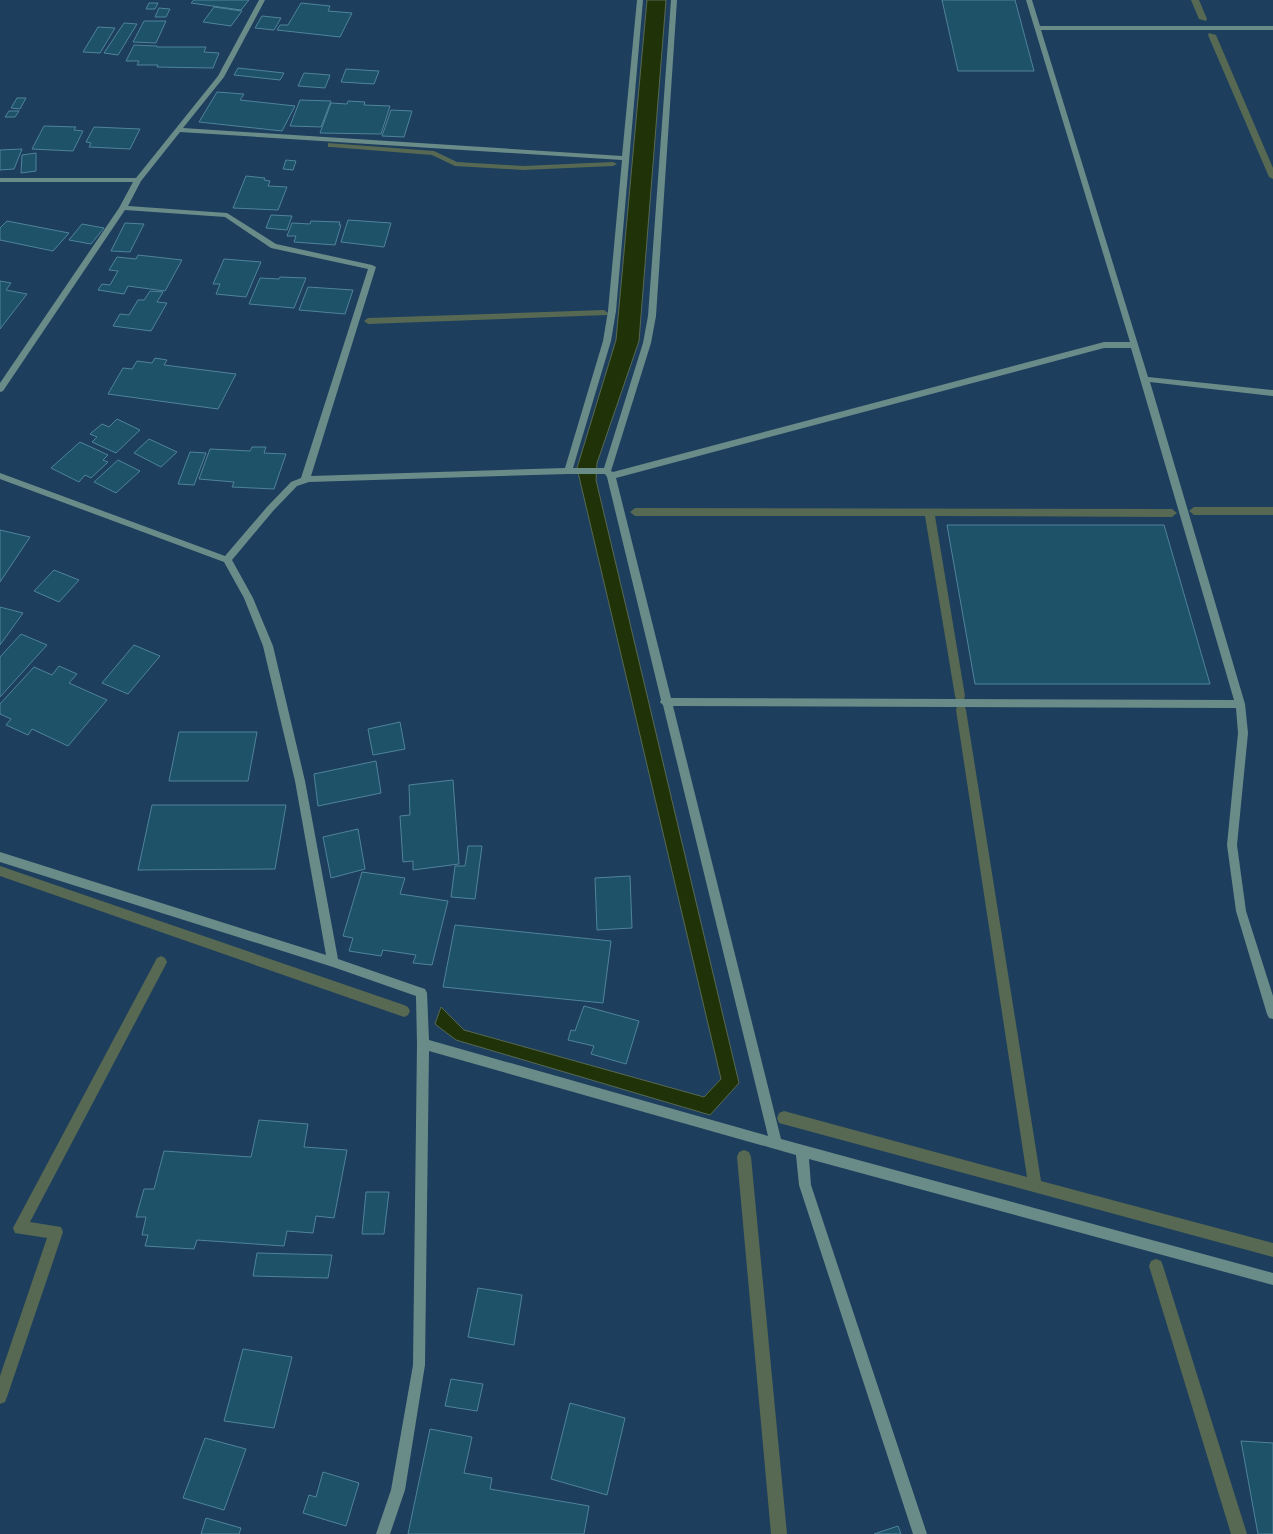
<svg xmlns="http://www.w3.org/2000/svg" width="1273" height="1534" font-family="'Open Sans',sans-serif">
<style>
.water{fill:#203208;stroke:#576952}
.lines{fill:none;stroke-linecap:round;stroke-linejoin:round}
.stream{fill:#576952;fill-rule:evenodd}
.building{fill:#1d5269;stroke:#4f839c}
.minor{fill:#6a8c89;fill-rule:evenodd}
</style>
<rect width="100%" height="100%" fill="#1e3e5d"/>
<path class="water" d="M647,0H666L639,341L597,463L596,480L739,1083L710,1115L456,1040L435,1024L441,1007L464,1030L704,1097L721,1079L577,468L616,340Z"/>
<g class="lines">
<path class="stream" d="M1191,0H1199L1207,19L1206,21L1199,19Z
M1209,33L1216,35L1273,168V179L1269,177L1208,35Z
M328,143L434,151L457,162L523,166L613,162L617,164L613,166L523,170L455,166L432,155L331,147H328Z
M604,310L608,313L607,315L368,324L364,321L368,318Z
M1194,507H1273V515H1194L1189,511Z
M635,508L1172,509L1177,513L1172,517L935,516L965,696L964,699H956L955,696L925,516H635L630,512Z
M961,705L965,707L966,710L1041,1181L1273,1243V1257L779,1123L777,1118L779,1113L784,1111L1027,1177L956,710L957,707Z
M0,866L404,1005L408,1007L410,1011L408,1015L404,1017L0,876Z
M161,956L165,958L167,962L165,966L30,1222L61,1227L63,1232L7,1397L5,1402L0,1404V1376L47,1238L15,1233L13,1228L157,958Z
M744,1150L749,1152L751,1157L787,1534H771L737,1157L739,1152Z
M1156,1259L1161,1261L1163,1266L1247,1534H1231L1149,1266L1151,1261Z"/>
</g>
<path class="building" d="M194,0H249L241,10L191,3Z
M942,0H1015L1034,71H958Z
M149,3H158L155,9H146Z
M301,3L330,6L328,11L352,13L340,37L277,30L280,25H288Z
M214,7L242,11L231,26L203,22Z
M159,8L170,9L166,17H155Z
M262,16L281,18L274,30L255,28Z
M144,21H166L156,43L133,42Z
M124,23L137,24L118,55L104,53Z
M98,27L115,28L100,53L83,52Z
M134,45L157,46V47H206L204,52L219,53L213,68L157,67L158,65H137L139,61H126Z
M238,68L284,73L280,80L234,75Z
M346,69L379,71L374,84L341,82Z
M304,73L330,75L325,88L298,86Z
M217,92L244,94L240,100L295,106L282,131L199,122Z
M17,98H26L20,109L11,108Z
M300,100L331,101L321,127L290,126Z
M348,101L365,102L364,105L390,106L381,134L320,133L331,103L347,104Z
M391,110L412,111L404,137L382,136Z
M9,111H19L15,117H5Z
M44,126L76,127L74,130L83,131L73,151L32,149Z
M94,127L140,129L130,149L89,147L91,143L86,142Z
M22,149L14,169L0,170V150Z
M36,153V171L21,173L22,155Z
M286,160L296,161L293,170L283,169Z
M246,176L265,178L264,180L270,181L268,186L287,187L278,210L233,208Z
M271,215L292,216L287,230L266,228Z
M348,220L391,223L384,247L341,242Z
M7,221L69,233L53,251L0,240V228Z
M311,221L340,222L339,225H341L335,245L294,242L296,236H287L292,223L310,224Z
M125,223L144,224L130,252L111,251Z
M82,224L104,228L91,244L69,240Z
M138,255L182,260L165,291L128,286L124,294L98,290L102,284L110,285L118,271L109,270L117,257L136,259Z
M224,259L261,262L246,297L216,294L220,284H213Z
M280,277L306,278L294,308L249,304L260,278L279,279Z
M0,281L11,283L6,290L27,294L0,329Z
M308,287L353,290L345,314L299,310Z
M150,291L163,292L157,302L167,303L151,331L113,326L120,314L129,315L138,300H144Z
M155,358L167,360L164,365L236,374L218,409L108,394L123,368L132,369L137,361L152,363Z
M117,419L140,430L116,453L92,442L97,437L90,434L102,424L109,427Z
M149,439L177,452L161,467L134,453Z
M80,442L108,455L103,460L108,462L91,478L85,475L79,482L51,468Z
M252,447H266L264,453L286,454L274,489L232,487L234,482L199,479L210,449L250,451Z
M190,452L206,453L194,485L178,484Z
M118,460L140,471L116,493L94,482Z
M947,525H1164L1210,684H975Z
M0,530L30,537L0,582Z
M54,570L79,580L59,602L34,591Z
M0,607L23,613L0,645Z
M21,634L47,645L0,697V657Z
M134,645L160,656L128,694L102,683Z
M59,666L77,674L69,683L107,700L68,746L32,729L28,735L6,725L11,719L0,714V704L34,667L52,675Z
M400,722L405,749L373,755L368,729Z
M179,732H257L248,781H169Z
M376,761L381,793L318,806L314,774Z
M453,780L459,864L413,870V861L403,862L400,816L410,815L409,785Z
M152,805H286L275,869L138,870Z
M358,829L365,869L331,878L323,837Z
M468,846H482L475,899L451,897L455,866H465Z
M362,872L405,878L400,894L448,901L432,965L413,963L416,955L383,950L381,956L349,951L353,938L343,936Z
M630,876L632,928L597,930L595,878Z
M455,925L611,941L603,1003L443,987Z
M584,1006L639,1021L626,1064L591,1054L594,1046L568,1040L571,1030L575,1031Z
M259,1120L308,1124L304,1147L347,1150L334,1218L316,1216L313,1233L287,1231L284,1246L197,1240L194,1249L145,1246L148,1235H142L146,1217H136L144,1189H154L164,1151L251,1157Z
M366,1192H389L384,1234H362Z
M257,1253L332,1255L328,1278L253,1276Z
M478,1288L522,1295L514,1345L468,1337Z
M243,1349L292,1357L274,1428L224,1421Z
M451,1379L483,1384L477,1411L445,1406Z
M570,1403L625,1418L607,1495L551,1479Z
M430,1429L472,1437L464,1473L492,1478L490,1489L589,1506L584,1534H408Z
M205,1438L246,1449L224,1510L183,1498Z
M1241,1441L1273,1443V1534H1258Z
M323,1472L359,1483L346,1526L303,1513L309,1495L316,1497Z
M206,1518L241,1528L239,1534H201Z
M898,1526L901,1534H874Z"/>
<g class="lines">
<path class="minor" d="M259,0H265L224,77L183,128L622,156L637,0H643L616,311L611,341L573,468H604L643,343L648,316L671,0H677L656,316L651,343L611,471L613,472L1104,342H1130L1026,0H1032L1040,26H1273V30H1041L1148,377L1273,390V396L1150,382L1245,704L1248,733L1237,845L1246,911L1273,996V1019L1269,1018L1267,1014L1236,911L1227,845L1238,733L1236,708L673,706L781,1139L1273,1273V1285L809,1159L811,1185L927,1534H913L799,1185L796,1155L429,1051L425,1365L405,1490L390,1534H376L391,1490L413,1365L417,1044L416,996L333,967L0,862V852L326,955L295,781L263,646L244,598L224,562L0,479V473L225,556L267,507L291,482L301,478L368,269L271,248L225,217L125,210L3,391L0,392V383L119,208L133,182H0V178H136L218,76ZM180,132L622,160L608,311L603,341L565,468L311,476L376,267L372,265L276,244L227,213L128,206L141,181ZM1104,348H1131L1234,700L671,698L616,478ZM568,474H605L607,477L661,700L660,702L663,705L768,1136L429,1040L427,993L425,989L338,959L305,781L273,646L253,598L232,560L273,511L297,486L309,482Z"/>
</g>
</svg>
